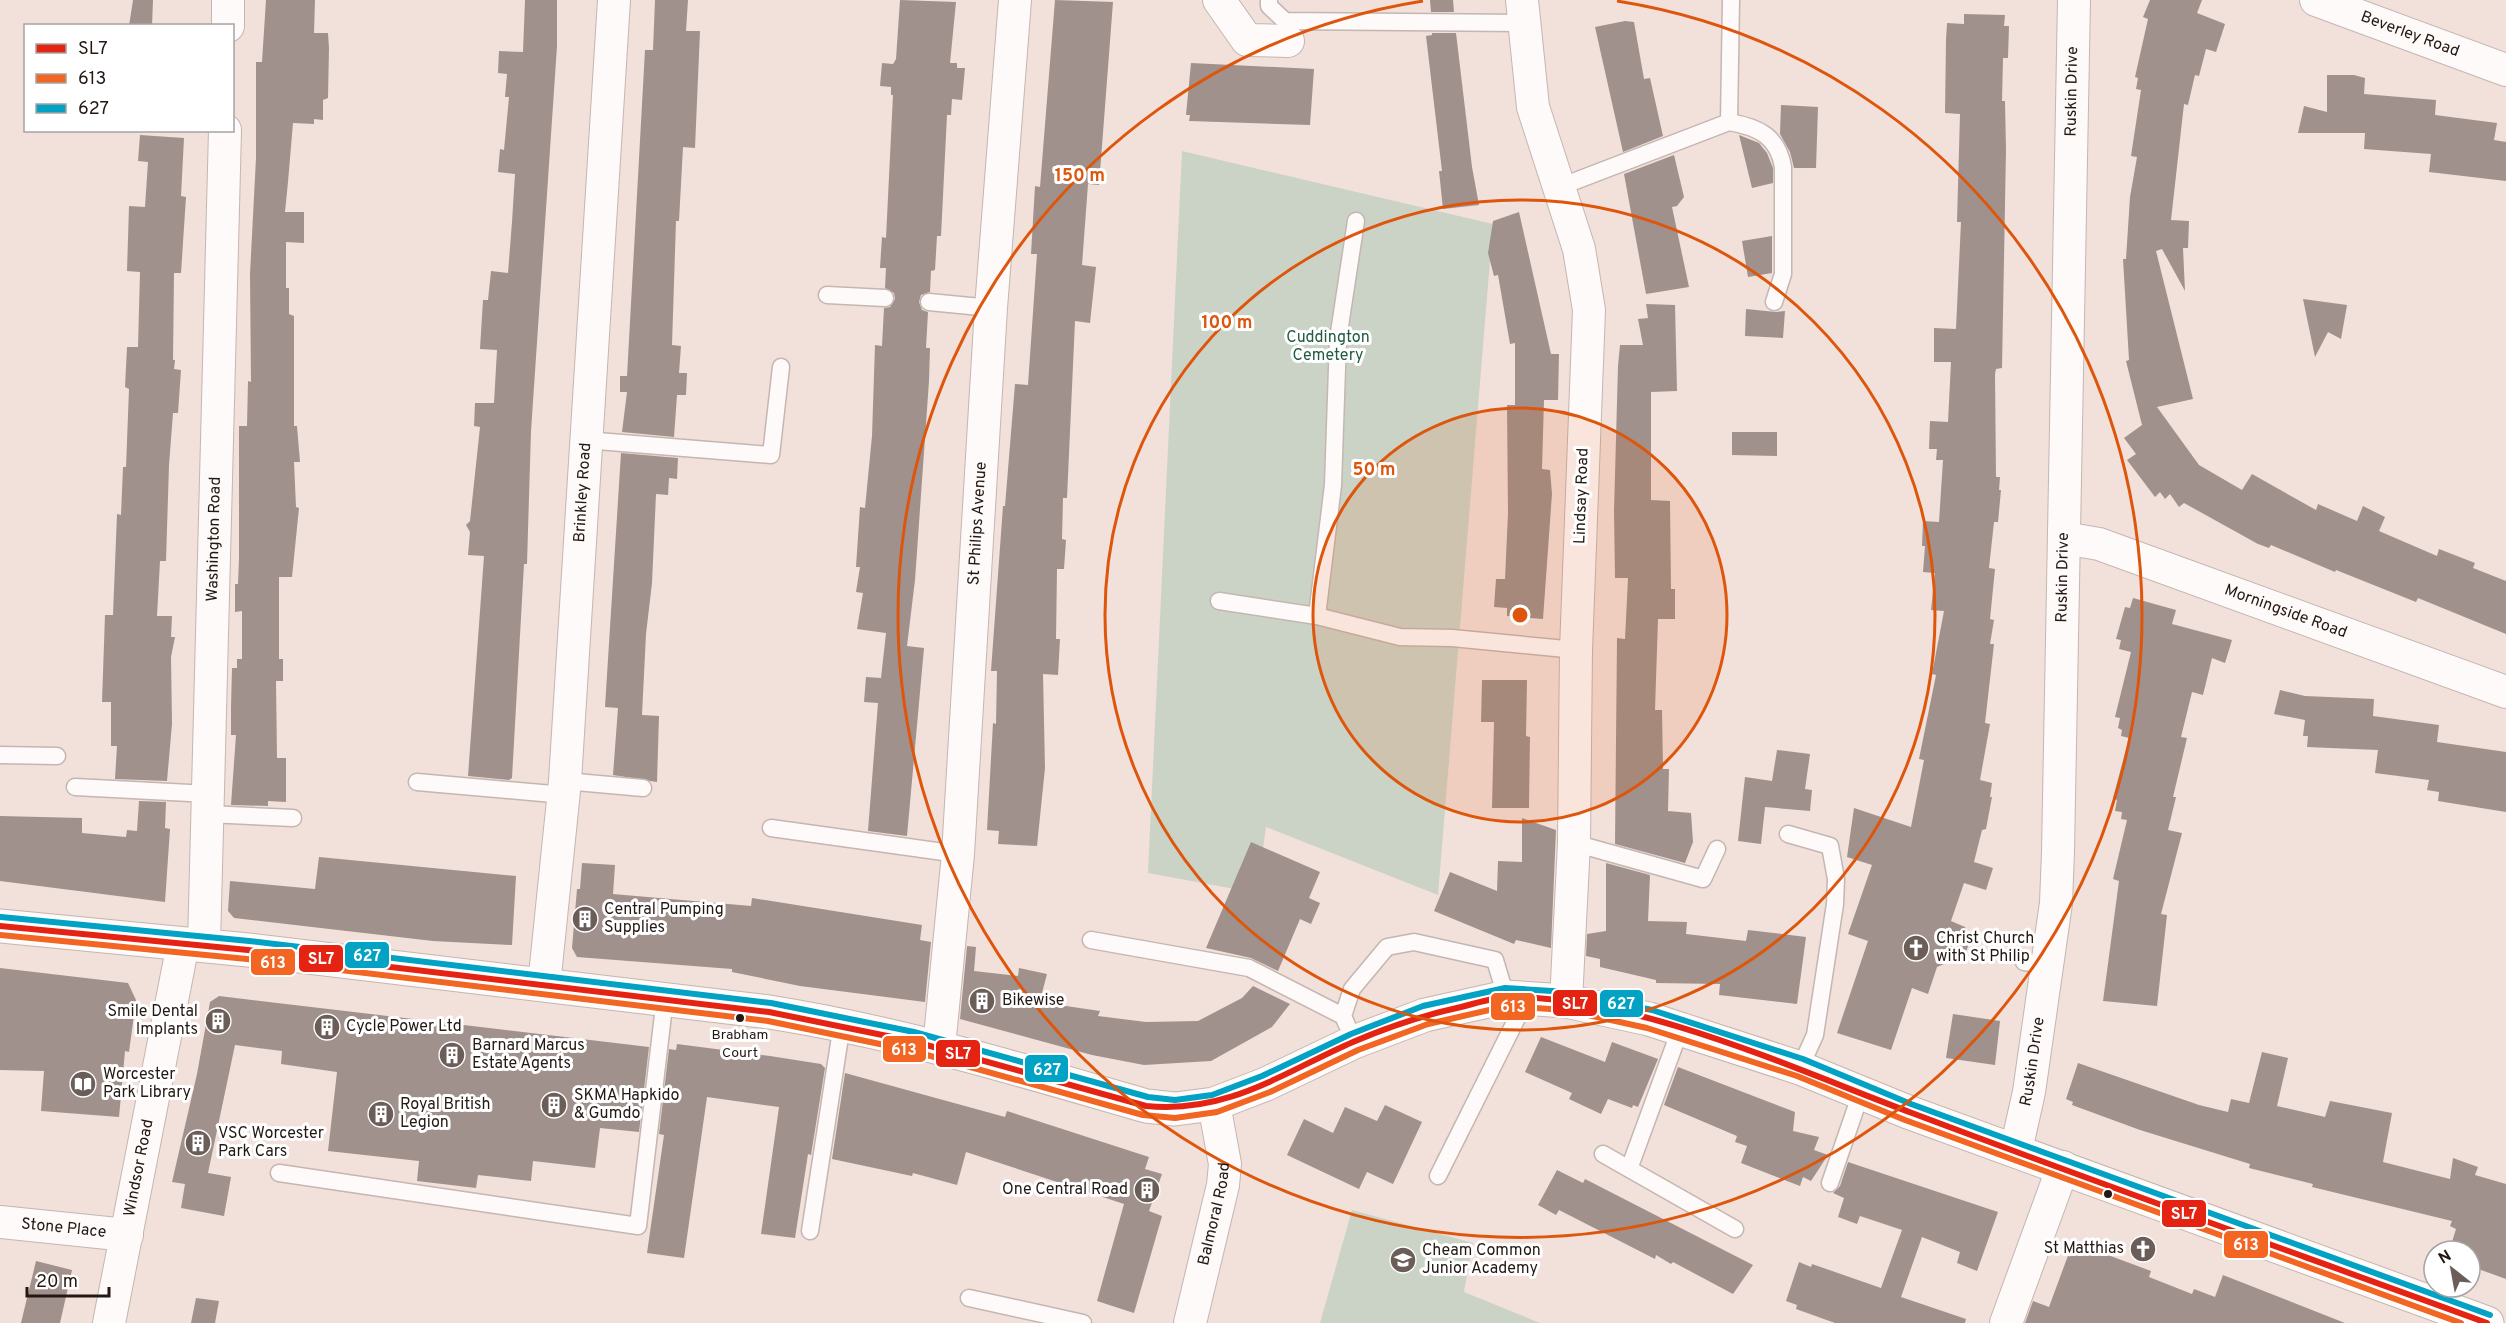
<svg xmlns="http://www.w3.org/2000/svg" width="2506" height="1323" font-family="Overpass,sans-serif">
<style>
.green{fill:#cbd3c7}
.building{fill:#a0918c}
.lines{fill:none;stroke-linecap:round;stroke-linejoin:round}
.lane-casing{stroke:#c4b6b1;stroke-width:19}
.street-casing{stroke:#c4b6b1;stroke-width:34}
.primary-casing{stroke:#c4b6b1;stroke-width:35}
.lane{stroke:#fdfaf9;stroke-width:16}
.street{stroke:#fdfaf9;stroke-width:32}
.primary{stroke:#fdfaf9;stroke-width:33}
.bus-1-casing{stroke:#fff;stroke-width:10}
.bus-2-casing{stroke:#fff;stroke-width:10}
.bus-3-casing{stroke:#fff;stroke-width:10}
.bus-1{stroke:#e42313;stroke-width:6}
.bus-2{stroke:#f26522;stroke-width:6}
.bus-3{stroke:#02a2c5;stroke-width:6}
.ring{fill:none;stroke:#de560c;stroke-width:3}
.bus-dot{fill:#231813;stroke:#fff;stroke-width:2}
.labels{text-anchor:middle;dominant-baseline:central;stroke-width:6;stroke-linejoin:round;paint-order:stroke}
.bus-label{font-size:14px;fill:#231813;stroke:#fff}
.street-label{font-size:16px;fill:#231813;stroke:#fff}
.park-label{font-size:16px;fill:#205b42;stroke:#fff}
.poi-label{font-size:16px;fill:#231813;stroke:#fff;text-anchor:start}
.centre{fill:#de560c;stroke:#fff;stroke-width:3}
.ring-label{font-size:18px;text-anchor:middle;font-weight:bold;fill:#de560c;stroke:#fff;stroke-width:6;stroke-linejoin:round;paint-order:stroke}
.line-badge{stroke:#fff;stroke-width:2}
.badge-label{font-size:16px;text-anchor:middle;font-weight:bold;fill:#fff}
</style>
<rect width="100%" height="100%" fill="#f2e0da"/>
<path class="green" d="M1182,151L1493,224L1438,895L1266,827L1257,893L1148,873Z
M1352,1210L1473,1243L1464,1292L1540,1323H1320Z"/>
<path class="building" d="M133,0H153L152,26H129Z
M266,0H315L314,33H328L329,48L328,98L323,100V120L314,119V124L293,123L288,182L285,212H304V243L286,242V288H289V314L294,316V426H297L300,462H294L296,507L299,508L292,577H279V659H283V681H276L277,758H286V802L268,801V806L231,805L236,735H231V707L232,668H237V659H242V611L235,612V584H238L239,559V426H247L248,381L251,382L250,274L256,158V62H262Z
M525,0H557V46L531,431L527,564H524L512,778L509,780L468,776L484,556L468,555L470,532L466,525L470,521L480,427L474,426L475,403H494L497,350L480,349L483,300H488L491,271L508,273L512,222L515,174L498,172L500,149L504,150L509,97H505L507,74L498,73L499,51L523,52Z
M655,0H688L686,31H700L695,148L683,147L679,221H676L672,345L681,346L679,373H687L686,395H677L674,437L622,432L627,392H620V376H627L645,50H653Z
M900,0L956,2L950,63H957V68H965L962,100L952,99L951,115H947L941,236H937L935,270L931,271L930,292L921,295L919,302L922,310L928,312L926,348H930L929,381L915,580L907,646L924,648L907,836L868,831L878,703L864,702L866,677L881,678L886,633L857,629L863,593L856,592L860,567H856L860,507L865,508L872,436L875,345L882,346L884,308L890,307L895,299L894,293L885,288L886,268H880L882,237L886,238L893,95H891V87L880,86L882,63L893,64L896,59Z
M1055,0L1113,2L1099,185L1088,184L1082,265L1096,267L1090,323L1075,321L1067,498H1063L1062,539L1066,540L1064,569H1057L1056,639H1060L1058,675L1043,674L1045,768L1037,846L998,844L999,831L987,830L993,723L996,724L997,671H991L1003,506H1005L1015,384L1028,385L1037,254H1031L1035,186L1040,187Z
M1430,0H1453L1454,12H1431Z
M2150,0H2202L2197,13L2225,24L2216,52L2206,49L2199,76L2195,75L2188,105L2184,104L2171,220L2189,221L2188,248H2183L2185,291L2162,249L2156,251L2193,399L2157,407L2199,465L2242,490L2252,474L2316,510L2318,504L2357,521L2363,506L2385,517L2379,531L2437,556L2439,549L2475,563L2473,568L2506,581V634L2418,598L2416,602L2336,570L2335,572L2271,545L2269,548L2258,544L2184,503L2179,507L2170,494L2165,499L2160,492L2155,497L2127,460L2136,454L2124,438L2142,425L2126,361L2129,360L2123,259H2126L2130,197L2137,157L2131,156L2141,90L2136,89L2138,78L2135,77L2148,19L2143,17Z
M1964,14L2005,15L2004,26H2009L2008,58H2003L2002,101H2005L2006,150L2002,368L1996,369L1995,374L1996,477H2000L1999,490H2001L1998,522H1994L1989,568L1995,569L1990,619L1994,620L1990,644H1994L1985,723L1990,724L1980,780L1992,783L1990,797H1992L1986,829L1982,830L1974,862L1993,868L1986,890L1964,883L1951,921L1965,927L1970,940L1965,955L1937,967L1928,994L1912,988L1891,1050L1837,1033L1868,941L1848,934L1872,865L1847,857L1854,808L1911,827L1924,760L1919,759L1936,675L1932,674L1944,611L1931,610L1935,573L1923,572L1925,546H1922L1923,521L1939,522L1943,460H1936L1937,449H1929L1930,421L1948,422L1951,362H1934V328L1956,329L1961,222H1957L1960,114L1945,113L1946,40L1947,23L1964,24Z
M1625,21L1634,22L1644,79L1650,78L1663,136L1623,152L1595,27Z
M1432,33H1456L1472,167L1479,205L1443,209L1439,171H1442L1426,36L1432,35Z
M1191,63L1314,69L1310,125L1189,121L1190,115H1186Z
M2327,75H2354L2365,78L2364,94L2436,100L2435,115L2497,123L2494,140L2506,142V181L2429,172L2431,154L2364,149L2365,133H2298L2304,106L2327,112Z
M1781,105L1818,107L1816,168H1794L1790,152L1780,134Z
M140,135L184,138L181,196L186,197L181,273H174L173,360H175L174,369L181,370L178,413H173L169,465L166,561H160L157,616H172L171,637H175L171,657L172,724L167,781L115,779L117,746H111V702H102L105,615H113L117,514L121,515L123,467H126L129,389L125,387L127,347H138L140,272L127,271L129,206L145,207L148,162L138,161Z
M1739,135L1759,143L1767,153L1773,168V183L1752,188Z
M1674,155L1684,197L1677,206L1672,207L1689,287L1646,294L1624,174Z
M1519,212L1551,354H1559L1558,400H1544L1542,469L1550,470L1552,494L1543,619L1507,616V608L1494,607L1496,579H1505L1508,513L1507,405H1515V343L1510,344L1498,275L1494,276L1488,253L1493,221Z
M1772,236V273L1748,277L1742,241Z
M2303,299L2347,305L2341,339L2328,332L2315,357Z
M1646,304L1675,305L1677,391L1651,392V500L1670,501L1671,589H1675V619H1658L1655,710H1662L1663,769H1669L1668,811L1691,813L1693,842L1685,863L1615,844L1617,638L1625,639L1628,578H1615L1614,511L1618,366L1620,345H1643L1638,319L1648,318Z
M1746,309L1776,312L1785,311L1783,338L1745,336Z
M1732,432H1777V456L1732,455Z
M621,453L678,458L677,479L669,478L668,495L656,494L652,583L646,634L642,715L659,716L657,782L613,775L618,708L605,707Z
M2133,598L2176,610L2172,624L2232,640L2225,663L2212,658L2203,695L2192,692L2181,737L2187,738L2173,797H2176L2168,830L2182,833L2161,914L2167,915L2157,1006L2103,1001L2119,881L2113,879L2127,820L2121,819L2122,812L2115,811L2117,800L2113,798L2129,738L2121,736L2122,730L2118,728L2120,718L2115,717L2131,652L2119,649L2121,640L2116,639L2125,607L2130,608Z
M1482,680H1527L1526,736L1530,737L1529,808H1492L1494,722H1481Z
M2280,690L2305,696L2374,699L2373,716L2439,725L2437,742L2506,752V812L2438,801L2439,792L2427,790L2429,780L2375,773L2378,750L2307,747L2308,736H2303L2305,720L2274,714Z
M1777,750L1810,754L1805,789L1812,790L1810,811L1765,807L1761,844L1738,841L1745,777L1772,781Z
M139,801L166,802L165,828L170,829L165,902L0,881V816L82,818V833L126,837L127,830L137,831Z
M1522,818L1556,830L1551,948L1516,940L1514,944L1434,911L1450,872L1497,891L1498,861L1522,862Z
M1251,842L1320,872L1309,898L1320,903L1311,924L1300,919L1278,971L1251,958L1206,948Z
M319,857L516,876L512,945L433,941L234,918L228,911L230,881L315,889Z
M582,863L615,865L613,894L751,906L752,898L922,925L920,940L931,942L925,1002L800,986L732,972V969L577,957L572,948L577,889H580Z
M1606,863L1650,875L1648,921L1687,922L1686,934L1746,941L1748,930L1806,937L1797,1004L1719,995L1720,984L1656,983V980L1600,967V959L1586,956L1587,934L1606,931Z
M967,946L976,947L974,971L1018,976L1019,968L1047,974L1042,993L1062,1000L1059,1005L1100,1011L1098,1016L1146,1022L1198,1021L1242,998L1253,986L1290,1004L1272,1027L1211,1061L1144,1065L1092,1055L960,1019Z
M0,968L128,983L136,1000L129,1052L125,1051L119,1117L41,1111L44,1071L0,1070Z
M219,996L649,1047L639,1132L600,1128L595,1168L533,1161L531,1181L478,1175L476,1188L417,1181L419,1161L328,1151L337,1072L281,1064L282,1051L235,1045L208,1173L231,1177L224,1216L181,1208L185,1184L172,1182L197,1074L210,1002Z
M1953,1014L2000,1021L1995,1065L1946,1058Z
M1541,1037L1605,1062L1612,1042L1658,1059L1638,1107L1633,1105L1632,1108L1608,1099L1601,1114L1569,1099L1572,1093L1525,1072Z
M677,1044L770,1056L821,1064L825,1068L811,1155L808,1154L795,1238L761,1234L779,1107L707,1097L684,1258L647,1253L664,1135L659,1134L669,1049L676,1050Z
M2262,1052L2288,1058L2277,1106L2325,1117L2330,1101L2392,1113L2383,1162L2450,1179L2453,1158L2478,1167L2475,1175L2506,1184V1279L2470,1266V1251H2453L2456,1244L2452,1242L2456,1229L2450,1226L2452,1221L2312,1187L2313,1184L2249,1168L2250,1164L2140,1130L2072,1105L2073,1102L2066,1099L2078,1063L2199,1105L2228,1112L2231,1099L2249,1103Z
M1678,1067L1795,1112L1793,1131L1819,1137L1814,1150L1828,1155L1811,1181L1803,1177L1800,1186L1741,1163L1747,1146L1735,1142L1737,1136L1664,1105Z
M845,1073L1005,1117L1007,1111L1149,1157L1145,1169L1162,1174L1149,1211L1162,1216L1134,1313L1097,1301L1124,1204L966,1152L957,1185L913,1173L912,1176L832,1159Z
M1385,1105L1422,1122L1393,1184L1367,1172L1359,1189L1287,1155L1304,1119L1333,1133L1345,1107L1377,1121Z
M1848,1162L1998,1212L1977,1271L1957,1263L1960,1252L1922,1237L1901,1297L1966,1319L1965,1323H1835L1796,1309L1797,1305L1786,1301L1799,1262L1811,1267L1812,1264L1881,1288L1902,1230L1860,1216L1857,1224L1838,1217L1844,1198L1833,1193L1840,1186Z
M1557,1170L1583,1183L1585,1179L1753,1265L1733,1294L1673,1262L1671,1264L1656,1255L1655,1259L1559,1210L1556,1215L1538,1205Z
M2073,1242L2151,1271L2149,1277L2192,1294L2194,1289L2215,1297L2223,1275L2345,1323H2025L2033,1301L2049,1307Z
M36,1261L72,1270L60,1323H21Z
M196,1298L219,1301L215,1323H191Z"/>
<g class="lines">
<defs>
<path id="lane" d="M1269,0V6L1285,21L1522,23
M1729,122L1731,0
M1557,188L1729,122C1758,127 1778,136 1783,167V274L1774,302
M827,295L885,298
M929,302L991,308
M585,440L771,455L781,367
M1219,601L1317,616L1400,637L1452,638L1576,650
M1317,616L1333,485L1338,339L1356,221
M0,755L57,756
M565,781L643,788
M417,782L564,795
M75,787L209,794
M208,814L293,818
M771,828L958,854
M1788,834L1830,846L1836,879L1835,904L1815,1035L1800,1068
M1574,843L1703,879L1717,849
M1091,940L1249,968L1343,1016
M2024,962L2047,965
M1347,1025L1343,1016L1352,989L1387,947L1414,942L1495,960L1506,997
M1603,1154L1735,1229
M1629,1169L1680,1030
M279,1173L638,1226L665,998
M1438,1176L1527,998
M1830,1183L1861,1093
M810,1231L842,1024
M969,1298L1083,1323"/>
<g id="street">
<path d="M1219,0L1247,40L1288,41"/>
<path d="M1522,0L1533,107L1579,249L1589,310L1576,650L1574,843L1566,1001"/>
<path id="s1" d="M2316,0L2506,70"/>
<path d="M228,26V0"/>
<path id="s2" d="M2064,538L2099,544L2506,692"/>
<path id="s3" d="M204,945L225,130"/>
<path id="s4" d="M544,985L565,781L614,0"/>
<path id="s5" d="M939,1047L958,854L991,308L1015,0"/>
<path id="s6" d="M2016,1150L2029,1092L2056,903L2058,852L2074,0"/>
<path id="s7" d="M0,1222L127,1235"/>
<path id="s8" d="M109,1323L183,944"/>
<path id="s9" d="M1190,1323L1223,1185L1225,1164L1214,1104"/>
<path d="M2006,1323L2063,1167"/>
</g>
<path id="primary" d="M0,926L248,950L769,1012C897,1032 1021,1070 1146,1106L1175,1109L1214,1104L1266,1084L1354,1042L1425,1015L1506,997L1566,1001L1649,1019L1800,1068L1908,1112L2487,1323"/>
</defs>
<use href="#lane" class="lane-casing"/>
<use href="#street" class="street-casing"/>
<use href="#primary" class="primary-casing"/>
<use href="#lane" class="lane"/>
<use href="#street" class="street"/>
<use href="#primary" class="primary"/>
<defs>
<path id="bus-1" d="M0,926L248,950L769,1012L912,1041L1146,1106C1228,1114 1282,1073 1353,1042C1388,1027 1424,1015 1461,1007C1477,1003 1494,997 1510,997C1642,998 1789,1067 1912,1113C2103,1185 2295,1253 2487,1323"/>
<path id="bus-2" d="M0,935L247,959L768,1021L909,1050L1143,1115L1175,1118L1217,1112L1270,1092L1358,1050L1428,1024L1507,1006L1565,1010L1647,1028L1797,1076L1905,1120L2461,1323"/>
<path id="bus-3" d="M1,917L249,941L771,1003L914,1032L1148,1097L1175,1100L1212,1095L1262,1076L1351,1034L1423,1006L1505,988L1568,992L1652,1010L1803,1059L1911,1104L2490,1315"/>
</defs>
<use href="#bus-1" class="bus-1-casing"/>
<use href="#bus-2" class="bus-2-casing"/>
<use href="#bus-3" class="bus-3-casing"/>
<use href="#bus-1" class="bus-1"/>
<use href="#bus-2" class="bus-2"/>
<use href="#bus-3" class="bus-3"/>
</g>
<circle cx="1520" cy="615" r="207" fill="#de560c" fill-opacity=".12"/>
<g class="ring">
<circle cx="1520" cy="615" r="207"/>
<circle cx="1520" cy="615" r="415"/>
<path d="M1617 1A622 622 0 1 1 1423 1"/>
</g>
<defs>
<symbol id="building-disc" viewBox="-11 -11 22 22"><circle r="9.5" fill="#6b5e59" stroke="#fff"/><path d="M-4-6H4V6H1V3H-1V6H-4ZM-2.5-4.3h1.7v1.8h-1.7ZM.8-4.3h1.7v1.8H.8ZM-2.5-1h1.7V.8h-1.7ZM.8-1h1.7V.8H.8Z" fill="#fff"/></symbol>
<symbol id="church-disc" viewBox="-11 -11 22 22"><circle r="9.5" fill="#6b5e59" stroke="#fff"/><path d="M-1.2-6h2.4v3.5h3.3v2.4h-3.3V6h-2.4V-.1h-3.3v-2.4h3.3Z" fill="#fff"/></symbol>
<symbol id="library-disc" viewBox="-11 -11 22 22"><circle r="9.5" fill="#6b5e59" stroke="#fff"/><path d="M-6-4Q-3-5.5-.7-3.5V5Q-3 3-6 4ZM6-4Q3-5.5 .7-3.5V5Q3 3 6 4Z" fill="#fff"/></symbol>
<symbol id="school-disc" viewBox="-11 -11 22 22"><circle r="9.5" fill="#6b5e59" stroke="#fff"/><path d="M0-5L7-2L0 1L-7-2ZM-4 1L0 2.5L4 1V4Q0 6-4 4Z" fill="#fff"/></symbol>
</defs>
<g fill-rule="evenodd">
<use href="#building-disc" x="570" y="904" width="30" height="30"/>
<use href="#church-disc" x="1901" y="933" width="30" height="30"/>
<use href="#building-disc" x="967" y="986" width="30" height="30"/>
<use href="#building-disc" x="203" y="1006" width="30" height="30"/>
<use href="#building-disc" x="312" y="1012" width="30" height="30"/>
<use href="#building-disc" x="437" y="1040" width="30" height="30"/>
<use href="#library-disc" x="68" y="1069" width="30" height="30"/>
<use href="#building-disc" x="539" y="1090" width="30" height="30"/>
<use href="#building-disc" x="366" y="1099" width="30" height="30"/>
<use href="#building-disc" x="183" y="1128" width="30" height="30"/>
<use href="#building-disc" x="1132" y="1175" width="30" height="30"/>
<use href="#church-disc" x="2128" y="1234" width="30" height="30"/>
<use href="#school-disc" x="1388" y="1245" width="30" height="30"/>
</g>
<g class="bus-dot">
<circle cx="740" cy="1018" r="5"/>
<circle cx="2108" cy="1194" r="5"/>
</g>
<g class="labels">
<g class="bus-label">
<text x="740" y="1035">Brabham<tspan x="740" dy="18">Court</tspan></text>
</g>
<g class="street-label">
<text stroke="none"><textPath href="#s1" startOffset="100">Beverley Road</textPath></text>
<text stroke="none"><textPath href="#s6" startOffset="1062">Ruskin Drive</textPath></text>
<text stroke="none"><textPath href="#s4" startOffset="494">Brinkley Road</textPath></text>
<text transform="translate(1582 496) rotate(-88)">Lindsay Road</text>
<text stroke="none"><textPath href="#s5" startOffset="525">St Philips Avenue</textPath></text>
<text stroke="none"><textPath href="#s3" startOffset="406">Washington Road</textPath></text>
<text stroke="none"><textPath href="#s6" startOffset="576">Ruskin Drive</textPath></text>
<text stroke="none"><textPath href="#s2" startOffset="234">Morningside Road</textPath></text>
<text stroke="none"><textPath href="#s6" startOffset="90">Ruskin Drive</textPath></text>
<text stroke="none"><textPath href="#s8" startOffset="158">Windsor Road</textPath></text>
<text stroke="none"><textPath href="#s9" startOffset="112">Balmoral Road</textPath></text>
<text stroke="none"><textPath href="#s7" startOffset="64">Stone Place</textPath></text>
</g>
<g class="park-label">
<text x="1328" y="338">Cuddington<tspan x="1328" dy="18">Cemetery</tspan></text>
</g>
<g class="poi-label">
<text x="604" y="910">Central Pumping<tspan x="604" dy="18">Supplies</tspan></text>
<text x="1936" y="939">Christ Church<tspan x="1936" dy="18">with St Philip</tspan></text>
<text x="1002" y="1001">Bikewise</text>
<text x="198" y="1012" text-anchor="end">Smile Dental<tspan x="198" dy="18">Implants</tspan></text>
<text x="346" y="1027">Cycle Power Ltd</text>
<text x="472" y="1046">Barnard Marcus<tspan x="472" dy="18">Estate Agents</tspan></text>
<text x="103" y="1075">Worcester<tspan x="103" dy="18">Park Library</tspan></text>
<text x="574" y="1096">SKMA Hapkido<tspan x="574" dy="18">&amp; Gumdo</tspan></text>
<text x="400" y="1105">Royal British<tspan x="400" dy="18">Legion</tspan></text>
<text x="218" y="1134">VSC Worcester<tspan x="218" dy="18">Park Cars</tspan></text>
<text x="1128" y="1190" text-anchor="end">One Central Road</text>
<text x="2124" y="1249" text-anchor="end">St Matthias</text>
<text x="1422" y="1251">Cheam Common<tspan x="1422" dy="18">Junior Academy</tspan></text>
</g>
</g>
<circle cx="1520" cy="615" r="9" class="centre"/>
<g class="ring-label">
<text x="1080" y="181">150 m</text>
<text x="1227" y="328">100 m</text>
<text x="1374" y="475">50 m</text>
</g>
<g class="line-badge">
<rect x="344" y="941" width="46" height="28" rx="6" fill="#02a2c5"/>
<rect x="298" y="944" width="46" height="29" rx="6" fill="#e42313"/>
<rect x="250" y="948" width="46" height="28" rx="6" fill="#f26522"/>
<rect x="1552" y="989" width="46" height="28" rx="6" fill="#e42313"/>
<rect x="1599" y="989" width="45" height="29" rx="6" fill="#02a2c5"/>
<rect x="1490" y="992" width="46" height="29" rx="6" fill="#f26522"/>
<rect x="882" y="1035" width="45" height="28" rx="6" fill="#f26522"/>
<rect x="935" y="1039" width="46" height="29" rx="6" fill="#e42313"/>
<rect x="1024" y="1054" width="45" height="29" rx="6" fill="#02a2c5"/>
<rect x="2161" y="1199" width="46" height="29" rx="6" fill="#e42313"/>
<rect x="2223" y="1230" width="46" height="29" rx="6" fill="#f26522"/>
</g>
<g class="badge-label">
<text x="367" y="961">627</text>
<text x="321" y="964">SL7</text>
<text x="273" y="968">613</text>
<text x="1575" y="1009">SL7</text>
<text x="1621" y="1009">627</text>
<text x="1513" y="1012">613</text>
<text x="904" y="1055">613</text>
<text x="958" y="1059">SL7</text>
<text x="1047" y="1075">627</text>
<text x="2184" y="1219">SL7</text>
<text x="2246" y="1250">613</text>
</g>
<rect x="24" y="24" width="210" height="108" fill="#ffffff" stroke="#a7a3a1" stroke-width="1.5"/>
<rect x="36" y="44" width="30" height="9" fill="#e42313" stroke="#a7a3a1" stroke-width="1.5"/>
<text x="78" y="54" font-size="18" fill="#231813">SL7</text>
<rect x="36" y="74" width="30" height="9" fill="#f26522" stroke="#a7a3a1" stroke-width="1.5"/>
<text x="78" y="84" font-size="18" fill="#231813">613</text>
<rect x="36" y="104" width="30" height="9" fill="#02a2c5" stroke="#a7a3a1" stroke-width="1.5"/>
<text x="78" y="114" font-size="18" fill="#231813">627</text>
<g transform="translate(2452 1269) rotate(329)"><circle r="28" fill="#ffffff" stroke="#a7a3a1" stroke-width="1.5"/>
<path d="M0-4.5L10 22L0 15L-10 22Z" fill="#6b5e59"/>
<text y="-9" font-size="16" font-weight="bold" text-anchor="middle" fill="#231813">N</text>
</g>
<path d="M27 1287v9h82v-9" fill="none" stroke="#231813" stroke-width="3"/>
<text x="36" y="1287" font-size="18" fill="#231813" stroke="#ffffff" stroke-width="4.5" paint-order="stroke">20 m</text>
</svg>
